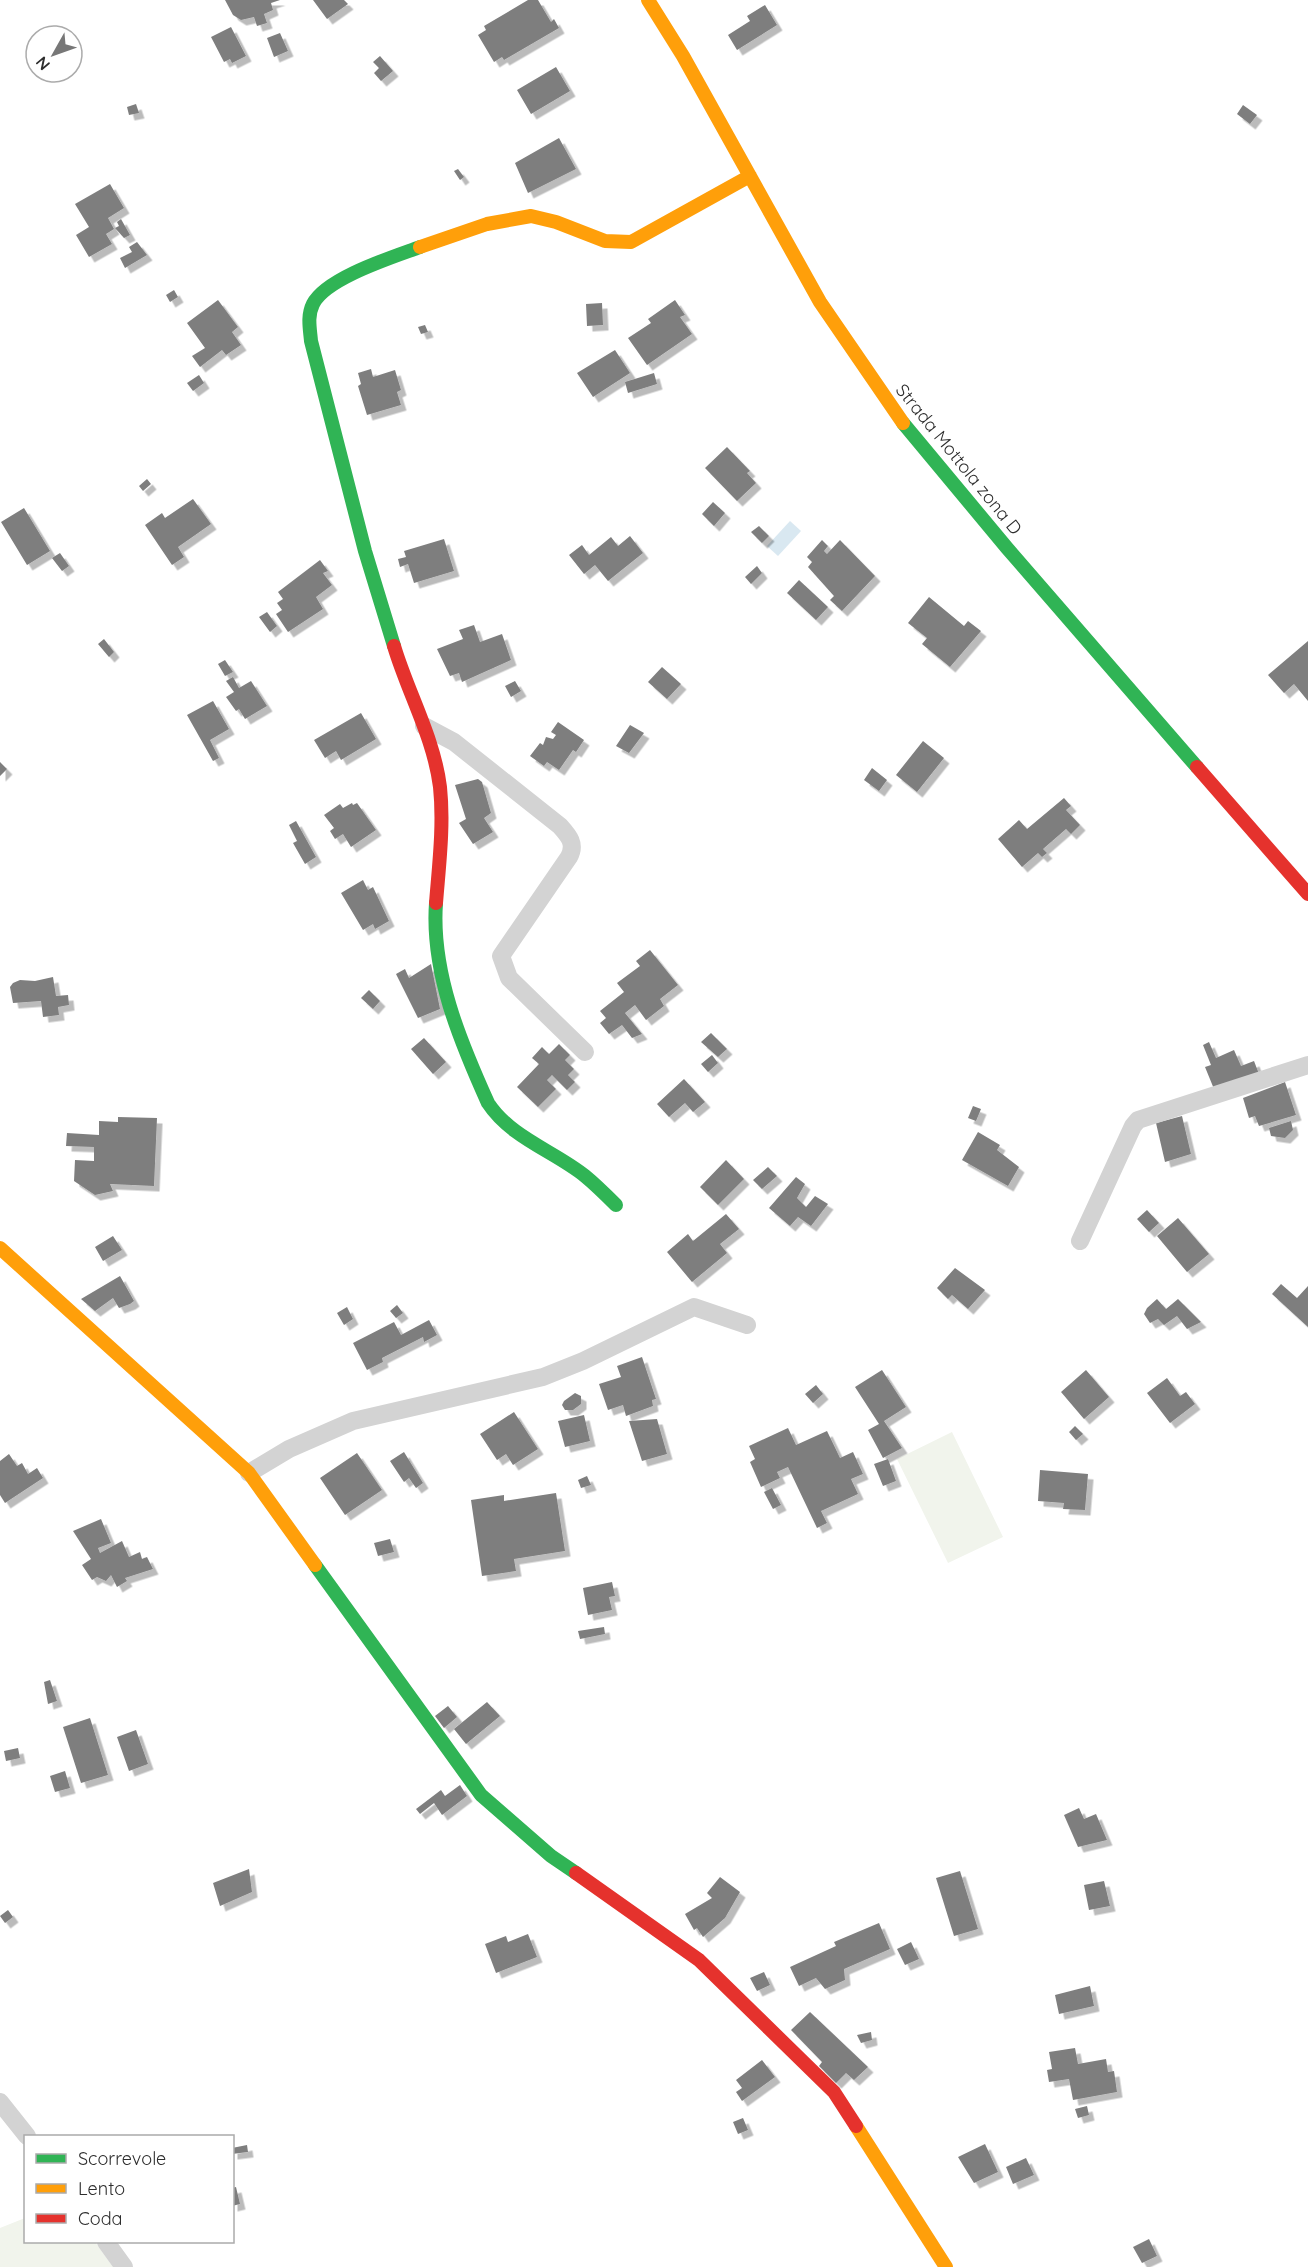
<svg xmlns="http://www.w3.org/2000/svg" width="1308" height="2267" font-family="Quicksand,sans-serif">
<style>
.green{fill:#f1f4ec}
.water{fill:#d9e8f1}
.building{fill:#7e7e7e;filter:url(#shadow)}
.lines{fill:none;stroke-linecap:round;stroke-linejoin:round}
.street{stroke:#d3d3d3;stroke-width:18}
.fast{stroke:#30b455;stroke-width:14}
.slow{stroke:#ff9f0a;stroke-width:14}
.jam{stroke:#e5322d;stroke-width:14}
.labels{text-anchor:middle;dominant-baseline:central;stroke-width:6;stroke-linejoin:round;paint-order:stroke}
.street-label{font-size:18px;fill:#2e2e2e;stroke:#fff}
</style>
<defs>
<filter id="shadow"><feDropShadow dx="5.5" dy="5.5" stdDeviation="0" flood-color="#0004"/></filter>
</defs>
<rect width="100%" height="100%" fill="#fff"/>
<path class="green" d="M952,1432L1003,1537L948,1563L897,1459Z
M25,2218L26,2242H95L113,2267H0V2228Z"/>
<path class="water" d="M790,521L801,531L778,556L767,546Z"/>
<path class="building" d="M225,0H280L271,3L273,10L264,14L267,23L257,26L254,17L241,20L233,15Z
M313,0H344L348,4L327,19Z
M528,0H538L551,22L554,19L559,28L504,60L502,57L494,62L478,35L486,30L484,26Z
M765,5L777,25L737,50L728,35L750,21L747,16Z
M231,27L246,56L232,63L230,59L224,62L211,37Z
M280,33L288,51L274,57L267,38Z
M380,56L393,71L381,81L374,73L379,68L373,62Z
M556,67L570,91L531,114L517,90Z
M136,104L139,113L129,115L127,107Z
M1243,105L1257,115L1250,124L1237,114Z
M559,138L576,169L528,193L515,163Z
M458,169L464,177L460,180L454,171Z
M110,184L124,208L108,218L114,229L106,234L112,244L89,257L76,235L89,227L75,204Z
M121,219L130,235L124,238L115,228L119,226L117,222Z
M137,242L147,255L125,268L120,258L132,252L129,247Z
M174,290L178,297L170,302L166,295Z
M218,300L238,327L232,332L241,345L226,355L222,350L200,367L192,356L205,348L187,323Z
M675,300L685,315L680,317L692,334L647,365L628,338L651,323L648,319Z
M602,303L603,325L587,326L586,304Z
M425,325L428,332L421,334L418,327Z
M615,350L630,373L593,397L577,373Z
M371,369L373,377L395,370L401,390L397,392L401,405L367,415L358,386L361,384L358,373Z
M654,373L657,384L628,393L625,382Z
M199,375L204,383L193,391L187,383Z
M727,447L750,471L747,473L756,483L737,501L705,468Z
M147,479L151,484L143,491L139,486Z
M193,499L211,524L178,547L184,557L172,565L145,525L162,513L165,518Z
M713,502L725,513L714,526L702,514Z
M24,508L50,551L27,565L1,522Z
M759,526L769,536L762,543L751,532Z
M630,536L643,553L608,581L595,565L584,574L569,555L582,545L589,555L611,537L618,546Z
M444,539L454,571L414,583L408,564L400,567L398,559L406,557L404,551Z
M822,540L828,546L824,551L827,554L840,540L875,576L842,611L830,600L834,596L808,567L812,562L807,557Z
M60,553L69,566L62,571L52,558Z
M320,560L328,571L323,573L332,585L316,597L323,609L288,632L276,614L282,610L277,603L283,599L278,592Z
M757,566L762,573L751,584L745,577Z
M799,580L828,607L816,620L787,593Z
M929,597L964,626L968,621L981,631L950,667L922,644L927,638L908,623Z
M267,612L277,626L270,632L259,617Z
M474,625L480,642L502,634L511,660L462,682L459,673L450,676L437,649L463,639L459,630Z
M104,639L114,652L109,657L98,644Z
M1308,641V701L1294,684L1284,693L1268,675Z
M225,660L233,672L225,676L218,664Z
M662,667L681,684L667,699L648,682Z
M233,677L239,688L251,681L267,706L245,719L239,709L236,711L226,697L234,692L226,681Z
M515,681L521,691L511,697L505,686Z
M213,701L229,729L210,740L219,758L213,761L187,715Z
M361,713L376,739L341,760L336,751L325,758L314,740Z
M558,722L584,740L576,752L573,750L559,770L547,762L544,766L530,756L540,743L543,745L546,737L553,739L556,735L551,732Z
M630,725L644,733L629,753L616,746Z
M923,741L944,758L917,792L896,775Z
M0,762L7,769L0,776Z
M872,768L887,780L879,791L864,780Z
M478,779L482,782L491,813L484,818L493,832L473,844L459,823L466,819L455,785Z
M1064,798L1071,806L1066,810L1080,825L1071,834L1066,829L1043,849L1047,853L1042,857L1038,853L1022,867L998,839L1019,820L1027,829Z
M352,803L353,805L357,803L376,830L351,847L343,834L335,839L330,831L334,828L324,815L340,804L343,808Z
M296,821L316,857L305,864L293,843L297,841L289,825Z
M363,880L368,890L373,887L389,921L375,929L373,924L363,930L341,893Z
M650,950L678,985L660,999L664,1006L646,1020L635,1005L625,1013L642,1034L632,1038L622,1025L609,1034L600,1023L606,1018L600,1011L624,992L617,983L640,966L636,961Z
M431,964L440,1009L418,1018L396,974L405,969L409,978Z
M53,977L56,996L68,995L69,1005L58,1007L59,1015L43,1017L41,1001L13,1003L10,987L13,983L20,980L35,981Z
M369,990L380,1001L373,1009L361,998Z
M711,1033L727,1049L718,1057L701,1042Z
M424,1038L446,1062L433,1074L411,1049Z
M1209,1042L1216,1058L1234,1050L1241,1066L1254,1061L1259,1074L1214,1089L1205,1067L1211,1065L1203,1045Z
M559,1044L570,1055L565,1060L574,1069L568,1075L575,1082L567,1090L552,1075L547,1080L556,1089L538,1107L517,1087L539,1064L532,1058L542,1047L549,1054Z
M712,1055L718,1063L708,1072L701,1064Z
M684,1079L705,1102L693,1112L685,1103L669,1117L657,1104Z
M1285,1082L1296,1115L1259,1126L1255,1116L1249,1118L1243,1098Z
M973,1106L981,1109L976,1121L968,1118Z
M1182,1116L1191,1154L1165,1162L1156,1123Z
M118,1117L157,1118L154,1186L110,1184L113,1191L95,1195L74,1181L75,1160L94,1161V1147L66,1146L67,1133L99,1135V1121L118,1122Z
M1291,1121L1293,1130L1285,1138L1271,1136L1269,1128Z
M978,1132L1000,1145L997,1150L1019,1167L1008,1186L962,1160Z
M726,1160L744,1179L718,1205L700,1187Z
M768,1167L777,1176L762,1189L753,1180Z
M796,1177L805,1184L797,1198L806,1207L815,1196L828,1204L811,1226L798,1217L790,1226L769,1208Z
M1147,1210L1159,1223L1149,1232L1137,1219Z
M726,1214L739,1229L720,1244L727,1253L692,1282L667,1252L688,1234L693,1241Z
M1178,1218L1209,1254L1187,1272L1157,1236Z
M113,1236L122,1250L103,1261L95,1247Z
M955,1268L985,1290L968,1309L952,1295L948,1299L937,1288Z
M120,1276L134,1301L130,1304L119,1308L113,1298L95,1311L81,1299Z
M1281,1284L1297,1298L1308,1286V1327L1272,1294Z
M1157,1299L1166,1309L1178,1299L1201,1322L1187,1329L1177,1316L1164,1325L1158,1319L1150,1323L1144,1314L1147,1308Z
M397,1305L403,1313L396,1318L390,1311Z
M347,1307L353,1319L344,1325L337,1313Z
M429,1320L437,1335L424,1342L423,1337L382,1358L383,1362L367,1370L353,1343L394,1322L401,1335Z
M642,1357L656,1399L652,1400L653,1406L626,1416L623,1405L608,1410L599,1384L621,1377L617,1366Z
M882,1370L906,1407L884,1421L902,1448L883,1458L868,1430L879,1424L855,1387Z
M1086,1370L1109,1397L1084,1419L1061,1392Z
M1167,1378L1180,1396L1186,1392L1195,1404L1170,1423L1147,1393Z
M816,1385L823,1394L813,1403L805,1394Z
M575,1393L581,1396V1404L573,1410H565L562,1405L564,1401Z
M514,1412L538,1449L513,1465L506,1454L497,1460L480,1434Z
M584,1415L590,1441L565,1447L558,1421Z
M657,1419L667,1454L642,1461L629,1421Z
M1075,1426L1083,1434L1076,1440L1069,1432Z
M788,1428L796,1445L827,1431L840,1458L853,1452L863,1474L851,1479L858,1494L821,1511L827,1523L817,1528L788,1467L777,1472L780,1478L761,1487L750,1462L755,1459L749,1446Z
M404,1452L423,1483L416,1488L409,1478L404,1482L390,1461Z
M357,1453L382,1490L345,1515L320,1478Z
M9,1454L17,1466L22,1463L28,1474L37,1468L43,1478L5,1503L0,1495V1461Z
M888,1459L896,1481L883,1486L874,1464Z
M1040,1470L1088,1474L1085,1510L1063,1509L1064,1503L1038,1501Z
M587,1476L591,1485L581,1488L578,1480Z
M772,1488L781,1505L773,1509L764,1492Z
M556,1493L565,1551L514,1559L516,1571L482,1576L471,1500L504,1495V1501Z
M101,1519L111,1543L98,1548L100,1553L122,1541L129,1557L140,1552L142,1559L147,1557L153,1569L125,1578L127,1581L117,1587L111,1575L106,1581L97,1577L92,1580L82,1565L91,1559L73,1531Z
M390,1539L394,1552L378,1556L374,1543Z
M612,1582L615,1596L609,1597L612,1610L588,1615L583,1588Z
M604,1627L605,1634L580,1639L578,1631Z
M50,1680L57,1701L48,1704L44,1682Z
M487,1702L500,1716L466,1744L454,1729Z
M448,1706L457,1717L444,1728L435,1716Z
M90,1718L108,1775L81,1783L63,1727Z
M136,1730L148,1764L129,1771L117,1737Z
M18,1748L20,1758L6,1761L4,1751Z
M65,1771L70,1788L55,1792L50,1776Z
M460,1785L467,1796L442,1815L434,1803L420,1814L416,1809L441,1790L445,1796Z
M1079,1808L1084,1819L1096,1814L1107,1840L1078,1847L1064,1815Z
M249,1869L252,1892L220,1906L213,1883Z
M960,1871L978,1929L954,1936L936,1878Z
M720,1877L740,1892L725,1918L703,1937L697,1928L694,1930L685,1914L712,1898L707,1893Z
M1104,1881L1110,1906L1089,1910L1084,1885Z
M8,1910L13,1917L5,1923L0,1916Z
M879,1923L890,1949L844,1969L845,1980L825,1989L816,1978L799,1986L790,1967L836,1946L834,1942Z
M528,1934L537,1957L496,1973L485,1944L506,1936L508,1942Z
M911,1942L919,1959L905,1965L897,1949Z
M764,1972L770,1985L757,1991L750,1978Z
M1090,1986L1094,2006L1059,2014L1055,1995Z
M810,2012L868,2067L854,2080L846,2073L836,2083L819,2066L822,2062L791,2030Z
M871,2032L872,2040L861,2043L857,2035Z
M1075,2048L1078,2064L1106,2059L1108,2072L1114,2071L1117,2092L1073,2100L1069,2079L1049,2082L1047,2070L1052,2069L1049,2052Z
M762,2060L775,2077L742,2101L736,2092L742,2088L736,2080Z
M1087,2106L1089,2115L1078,2118L1075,2109Z
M743,2118L748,2130L738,2134L733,2122Z
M985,2144L998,2172L974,2183L958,2157Z
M247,2145L248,2152L232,2154V2148Z
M1026,2158L1034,2175L1013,2184L1006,2167Z
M236,2187L240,2204L232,2206V2188Z
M1149,2239L1157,2256L1142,2263L1133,2247Z"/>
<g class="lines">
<path class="street" d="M424,726L454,742L560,826C569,836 576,844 569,857L501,956L509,978L585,1052
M1080,1241L1133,1126L1138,1120L1308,1065
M249,1473L289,1449L353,1421L543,1377L583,1361L694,1307L747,1325
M0,2102L27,2136
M106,2242L124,2267"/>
<path class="fast" d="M903,423L1007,548L1197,767
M394,646L365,551L311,341C310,329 307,316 313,304C326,278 393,257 420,247
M436,903C431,972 460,1041 488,1103C511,1138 554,1151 585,1176C596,1185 606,1195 616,1205
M315,1565L481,1795L551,1856L576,1873"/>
<path class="slow" d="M648,0L683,56L820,302L903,423
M420,247L487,224L531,216L556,222L605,241L631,242L750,176
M0,1248L249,1473L315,1565
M856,2126L946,2267"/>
<path class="jam" d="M394,646C408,693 434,738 440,787C444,825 439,865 436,903
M1197,767L1308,894
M576,1873L699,1960L834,2092L856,2126"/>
</g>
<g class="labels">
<g class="street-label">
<text transform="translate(959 459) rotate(51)">Strada Mottola zona D</text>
</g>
</g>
<rect x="24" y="2135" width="210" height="108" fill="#ffffff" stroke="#ababab" stroke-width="1.5"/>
<rect x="36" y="2154" width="30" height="9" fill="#30b455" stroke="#ababab" stroke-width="1.5"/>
<text x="78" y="2165" font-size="18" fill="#2e2e2e">Scorrevole</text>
<rect x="36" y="2184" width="30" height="9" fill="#ff9f0a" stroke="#ababab" stroke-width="1.5"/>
<text x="78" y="2195" font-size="18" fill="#2e2e2e">Lento</text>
<rect x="36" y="2214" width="30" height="9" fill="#e5322d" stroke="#ababab" stroke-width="1.5"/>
<text x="78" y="2225" font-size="18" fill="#2e2e2e">Coda</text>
<g transform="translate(54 54) rotate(230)"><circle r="28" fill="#ffffff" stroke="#ababab" stroke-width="1.5"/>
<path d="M0-4.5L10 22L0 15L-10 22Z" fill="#777777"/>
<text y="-9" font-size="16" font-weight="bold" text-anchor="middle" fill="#2e2e2e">N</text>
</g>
</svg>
